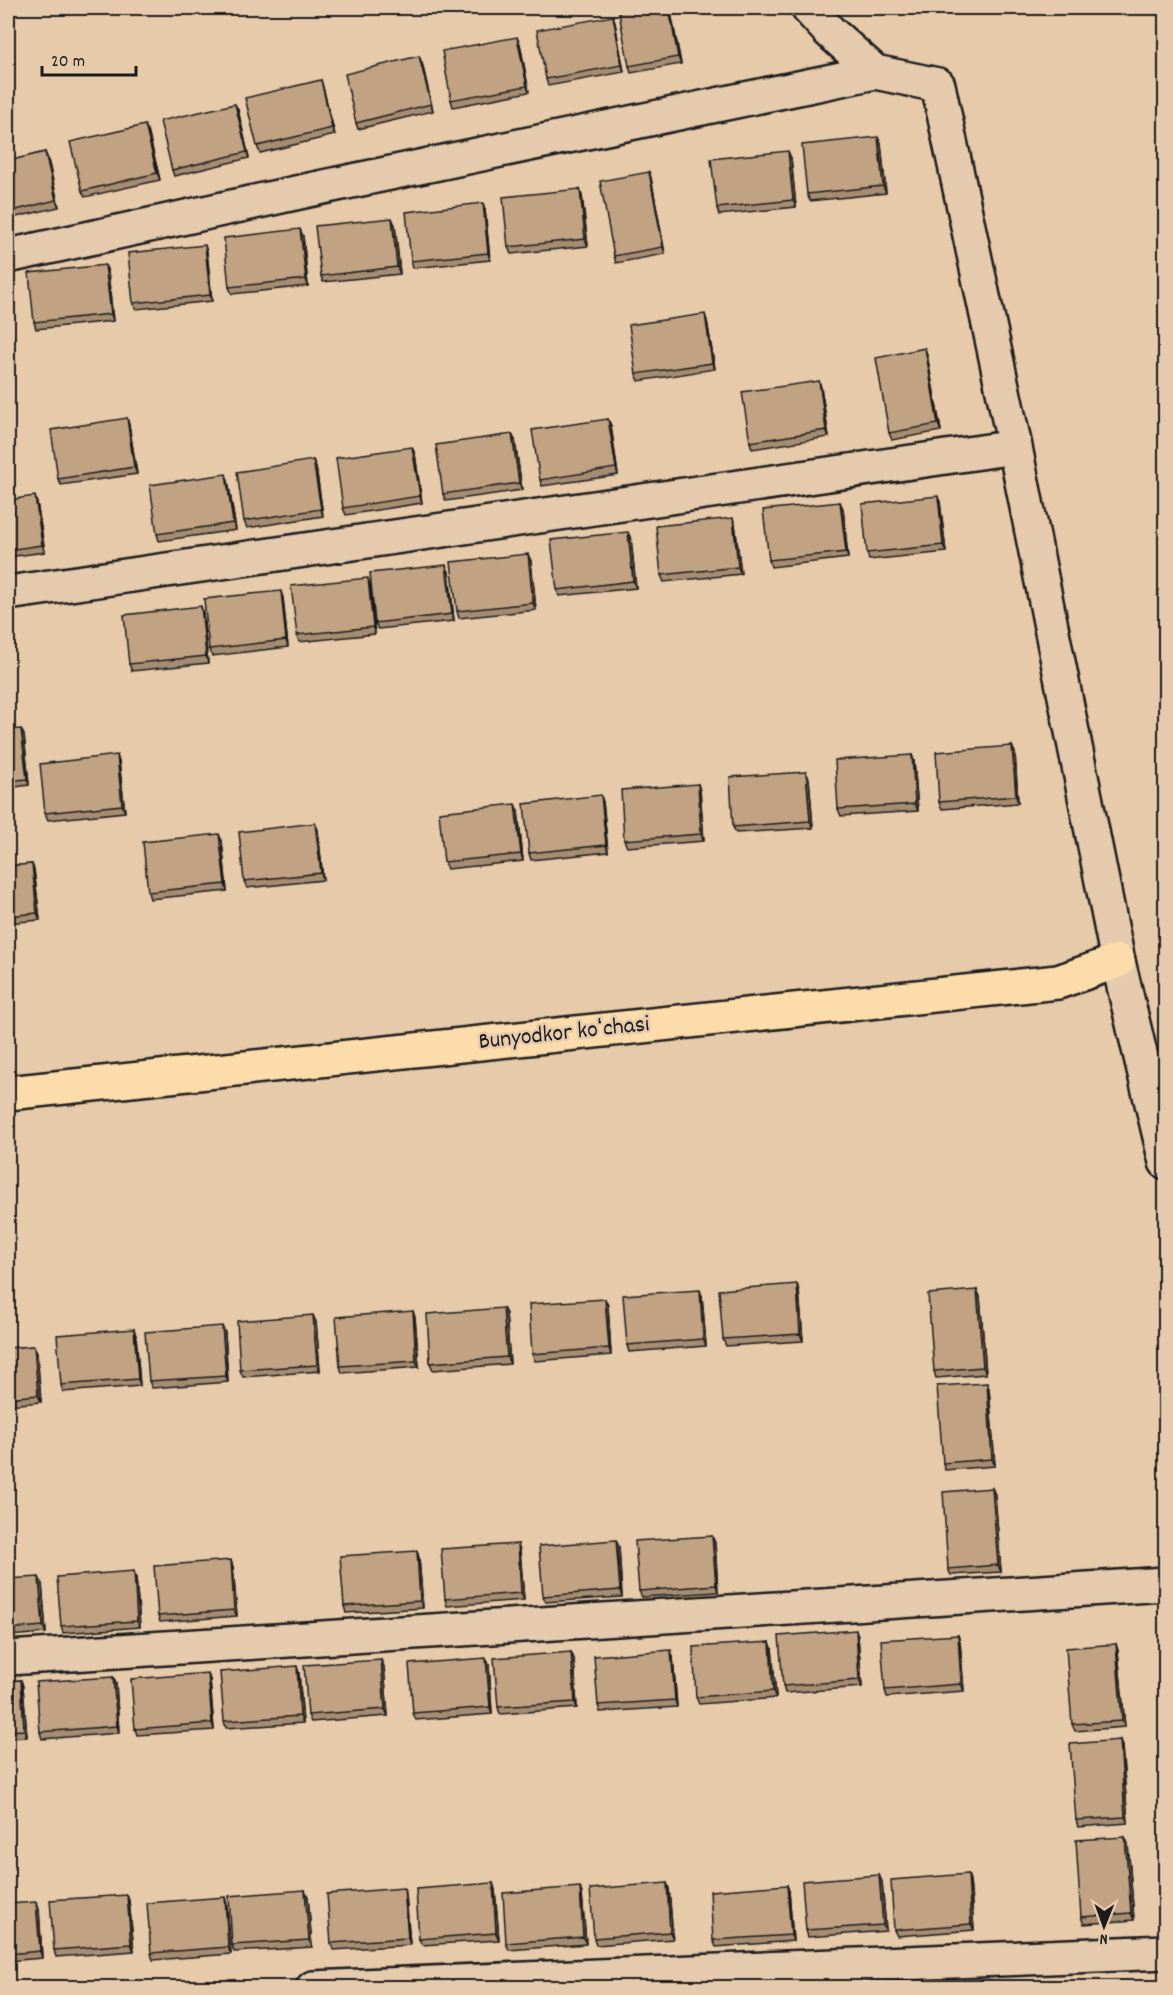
<svg xmlns="http://www.w3.org/2000/svg" width="1173" height="1995" font-family="Dekko,sans-serif">
<style>
.lines{fill:none;stroke-linecap:round;stroke-linejoin:round}
.minor-casing{stroke:#1c1c1c;stroke-width:38}
.major-casing{stroke:#1c1c1c;stroke-width:38}
.minor{stroke:#e5caad;stroke-width:33}
.major{stroke:#fddcac;stroke-width:33}
.wall{fill:#a68c71;stroke:#1c1c1c;stroke-width:1.5}
.shaded-wall{fill:#87725c;stroke:#1c1c1c;stroke-width:1.5}
.building{fill:#c1a383;stroke:#1c1c1c;stroke-width:1.5}
.labels{text-anchor:middle;dominant-baseline:central;stroke-width:5;stroke-linejoin:round;paint-order:stroke}
.street-label{font-size:24px;fill:#1c1c1c;stroke:#e5caad}
</style>
<rect width="100%" height="100%" fill="#e7caaa"/>
<filter id="ink" filterUnits="userSpaceOnUse"><feTurbulence type="fractalNoise" baseFrequency=".0167" numOctaves="2"/><feDisplacementMap in="SourceGraphic" scale="12" xChannelSelector="R" yChannelSelector="G"/><feConvolveMatrix kernelMatrix="1 2 1 2 8 2 1 2 1" color-interpolation-filters="sRGB"/></filter>
<g filter="url(#ink)">
<g class="lines">
<defs>
<path id="minor" d="M808,8L829,31L875,72L938,85L1015,447L1118,961L1166,1162
M8,256L309,190L875,72
M8,593L1015,447
M8,1658L1166,1584
M313,1988L1166,1952"/>
<path id="major" d="M8,1093L1058,982L1118,961"/>
</defs>
<use href="#minor" class="minor-casing"/>
<use href="#major" class="major-casing"/>
<use href="#minor" class="minor"/>
<use href="#major" class="major"/>
</g>
<path class="wall" d="M670,8L681,64L631,73L629,66Z
M613,16L615,23L624,72L548,86L546,79Z
M520,44L529,92L453,107L451,100Z
M422,63L433,111L358,129L356,123Z
M321,80L335,135L260,153L257,146Z
M238,110L249,158L174,176L172,170Z
M148,131L160,180L85,197L82,191Z
M881,144L886,193L810,201L807,194Z
M45,152L59,207L8,219V161Z
M791,158L796,207L719,215L717,208Z
M649,172L651,178L665,254L616,263L614,256Z
M582,196L588,246L511,254L508,247Z
M483,203L485,210L490,260L413,268L411,261Z
M395,225L400,274L323,282L321,276Z
M303,236L308,286L232,294L229,287Z
M207,252L212,301L136,309L133,303Z
M105,265L108,272L113,321L36,329L34,322Z
M8,310L14,340L8,342Z
M707,321L715,369L639,381L636,374Z
M927,355L941,431L892,440L889,433Z
M819,381L821,388L829,437L752,449L750,442Z
M127,418L129,425L137,474L61,485L58,479Z
M608,419L611,426L618,475L542,486L540,480Z
M515,440L522,490L446,501L443,494Z
M415,454L422,503L346,515L343,508Z
M313,460L316,467L323,516L247,528L244,521Z
M228,481L236,530L159,541L157,534Z
M8,500L37,503L45,552L8,557Z
M840,502L843,509L848,558L771,567L769,560Z
M940,502L946,552L869,560L867,553Z
M735,524L741,574L664,582L661,575Z
M631,539L636,588L559,596L557,590Z
M531,561L536,610L459,618L457,611Z
M449,572L454,621L378,629L375,623Z
M370,585L375,634L299,642L297,635Z
M283,598L288,647L212,656L209,649Z
M203,613L208,663L132,671L129,664Z
M8,730L24,735L29,785L8,788Z
M1012,746L1015,753L1018,803L942,809L939,802Z
M912,755L914,761L918,811L841,816L838,809Z
M119,762L125,812L48,820L45,813Z
M806,772L809,779L813,828L736,833L733,827Z
M698,784L700,791L704,841L627,847L624,840Z
M603,802L608,852L531,860L529,853Z
M518,811L523,861L447,869L444,862Z
M315,823L318,830L323,880L247,888L244,881Z
M222,841L227,891L150,899L148,892Z
M32,864L34,870L40,920L8,923V866Z
M797,1284L799,1291L803,1341L726,1346L723,1339Z
M977,1290L980,1297L986,1374L936,1378L934,1371Z
M702,1296L706,1346L629,1352L627,1345Z
M605,1299L608,1306L611,1355L535,1361L532,1354Z
M503,1308L506,1314L510,1364L433,1370L430,1363Z
M413,1311L415,1318L419,1367L342,1373L340,1366Z
M316,1322L320,1371L243,1377L240,1370Z
M134,1329L136,1336L140,1386L63,1392L61,1385Z
M225,1333L228,1382L152,1388L149,1381Z
M34,1346L37,1353L41,1402L8,1405V1348Z
M989,1389L995,1466L945,1470L943,1463Z
M992,1488L995,1495L1001,1572L951,1575L948,1569Z
M712,1536L715,1543L718,1592L642,1597L639,1591Z
M518,1544L520,1551L524,1600L447,1606L445,1599Z
M619,1547L622,1597L546,1602L543,1596Z
M417,1551L419,1558L423,1608L346,1613L344,1606Z
M233,1567L237,1616L160,1622L158,1616Z
M136,1578L140,1627L63,1633L61,1626Z
M8,1579L42,1584L46,1633L8,1636Z
M958,1635L960,1642L964,1691L887,1697L885,1690Z
M858,1637L862,1687L785,1693L783,1686Z
M770,1642L772,1648L776,1698L699,1704L696,1697Z
M1116,1644L1118,1651L1125,1727L1075,1731L1072,1724Z
M571,1652L574,1659L577,1708L500,1714L498,1707Z
M673,1657L677,1707L600,1712L598,1705Z
M486,1658L489,1665L492,1714L416,1720L413,1713Z
M381,1660L384,1667L388,1716L311,1722L308,1715Z
M299,1673L303,1723L226,1728L224,1721Z
M113,1677L116,1684L119,1733L42,1739L40,1732Z
M21,1680L23,1687L27,1737L8,1738V1681Z
M210,1680L214,1730L137,1735L135,1729Z
M1120,1740L1122,1747L1128,1823L1078,1827L1076,1820Z
M1125,1837L1128,1844L1134,1920L1084,1924L1081,1917Z
M968,1874L970,1881L974,1930L897,1936L894,1930Z
M879,1875L882,1882L886,1931L808,1937L806,1930Z
M493,1883L495,1890L499,1940L422,1945L419,1939Z
M667,1883L669,1889L673,1939L596,1945L594,1938Z
M787,1885L789,1891L793,1941L716,1947L713,1940Z
M404,1888L406,1895L410,1945L333,1950L331,1943Z
M305,1890L308,1897L312,1947L234,1952L232,1945Z
M582,1894L586,1944L509,1950L506,1943Z
M127,1895L129,1901L134,1951L56,1957L54,1950Z
M8,1904L39,1909L42,1958L8,1961Z
M227,1904L231,1954L153,1960L151,1953Z"/>
<path class="shaded-wall" d="M669,8H670L681,64L678,57Z
M613,16L615,23L624,72L622,65Z
M517,37L520,44L529,92L527,86Z
M419,56L422,63L433,111L431,104Z
M321,80L323,87L335,135L332,128Z
M235,104L238,110L249,158L247,152Z
M145,125L148,131L160,180L157,173Z
M878,137L881,144L886,193L883,186Z
M788,151L791,158L796,207L793,200Z
M45,152L48,159L59,207L56,200Z
M649,172L651,178L665,254L663,247Z
M580,189L582,196L588,246L585,239Z
M483,203L485,210L490,260L488,253Z
M392,218L395,225L400,274L397,267Z
M300,229L303,236L308,286L306,279Z
M205,245L207,252L212,301L210,295Z
M105,265L108,272L113,321L111,314Z
M8,310L14,340L11,334L8,316Z
M705,314L707,321L715,369L712,363Z
M925,348L927,355L941,431L938,424Z
M819,381L821,388L829,437L826,430Z
M127,418L129,425L137,474L134,467Z
M608,419L611,426L618,475L616,468Z
M512,434L515,440L522,490L519,483Z
M412,447L415,454L422,503L420,496Z
M313,460L316,467L323,516L321,509Z
M226,474L228,481L236,530L233,523Z
M35,496L37,503L45,552L42,545Z
M938,496L940,502L946,552L943,545Z
M840,502L843,509L848,558L846,552Z
M733,518L735,524L741,574L738,567Z
M628,532L631,539L636,588L633,581Z
M528,554L531,561L536,610L533,603Z
M446,565L449,572L454,621L452,614Z
M368,578L370,585L375,634L373,627Z
M281,591L283,598L288,647L286,640Z
M201,606L203,613L208,663L206,656Z
M21,729L24,735L29,785L27,779Z
M1012,746L1015,753L1018,803L1016,796Z
M117,755L119,762L125,812L122,805Z
M912,755L914,761L918,811L915,804Z
M806,772L809,779L813,828L810,821Z
M698,784L700,791L704,841L701,834Z
M601,795L603,802L608,852L606,845Z
M515,804L518,811L523,861L521,854Z
M315,823L318,830L323,880L321,873Z
M219,834L222,841L227,891L225,884Z
M32,864L34,870L40,920L37,913Z
M797,1284L799,1291L803,1341L800,1334Z
M700,1290L702,1296L706,1346L703,1339Z
M977,1290L980,1297L986,1374L983,1367Z
M605,1299L608,1306L611,1355L609,1348Z
M503,1308L506,1314L510,1364L507,1357Z
M413,1311L415,1318L419,1367L416,1361Z
M313,1315L316,1322L320,1371L317,1365Z
M222,1326L225,1333L228,1382L226,1376Z
M134,1329L136,1336L140,1386L138,1379Z
M34,1346L37,1353L41,1402L38,1395Z
M987,1383L989,1389L995,1466L992,1459Z
M992,1488L995,1495L1001,1572L998,1565Z
M712,1536L715,1543L718,1592L716,1585Z
M616,1540L619,1547L622,1597L620,1590Z
M518,1544L520,1551L524,1600L521,1593Z
M417,1551L419,1558L423,1608L420,1601Z
M231,1560L233,1567L237,1616L234,1610Z
M134,1571L136,1578L140,1627L137,1621Z
M39,1577L42,1584L46,1633L43,1626Z
M856,1630L858,1637L862,1687L859,1680Z
M958,1635L960,1642L964,1691L961,1684Z
M770,1642L772,1648L776,1698L773,1691Z
M1116,1644L1118,1651L1125,1727L1122,1721Z
M671,1650L673,1657L677,1707L675,1700Z
M571,1652L574,1659L577,1708L575,1702Z
M486,1658L489,1665L492,1714L490,1707Z
M381,1660L384,1667L388,1716L385,1709Z
M297,1666L299,1673L303,1723L300,1716Z
M208,1673L210,1680L214,1730L212,1723Z
M113,1677L116,1684L119,1733L117,1726Z
M21,1680L23,1687L27,1737L24,1730Z
M1120,1740L1122,1747L1128,1823L1125,1817Z
M1125,1837L1128,1844L1134,1920L1131,1913Z
M968,1874L970,1881L974,1930L971,1924Z
M879,1875L882,1882L886,1931L883,1925Z
M493,1883L495,1890L499,1940L496,1933Z
M667,1883L669,1889L673,1939L670,1932Z
M787,1885L789,1891L793,1941L791,1935Z
M580,1887L582,1894L586,1944L583,1937Z
M404,1888L406,1895L410,1945L408,1938Z
M305,1890L308,1897L312,1947L309,1940Z
M127,1895L129,1901L134,1951L131,1944Z
M225,1897L227,1904L231,1954L228,1947Z
M36,1902L39,1909L42,1958L40,1951Z"/>
<path class="building" d="M618,8H669L678,57L629,66Z
M613,16L622,65L546,79L537,30Z
M517,37L527,86L451,100L442,51Z
M419,56L431,104L356,123L345,74Z
M321,80L332,128L257,146L245,98Z
M235,104L247,152L172,170L160,121Z
M145,125L157,173L82,191L70,142Z
M878,137L883,186L807,194L802,145Z
M788,151L793,200L717,208L711,159Z
M45,152L56,200L8,212V161Z
M649,172L663,247L614,256L600,181Z
M580,189L585,239L508,247L503,197Z
M483,203L488,253L411,261L406,212Z
M392,218L397,267L321,276L315,226Z
M300,229L306,279L229,287L224,238Z
M205,245L210,295L133,303L128,253Z
M105,265L111,314L34,322L29,273Z
M705,314L712,363L636,374L629,325Z
M8,316L11,334H8Z
M925,348L938,424L889,433L876,358Z
M819,381L826,430L750,442L742,392Z
M127,418L134,467L58,479L51,430Z
M608,419L616,468L540,480L532,430Z
M512,434L519,483L443,494L436,445Z
M412,447L420,496L343,508L336,458Z
M313,460L321,509L244,521L237,472Z
M226,474L233,523L157,534L150,485Z
M35,496L42,545L8,550V500Z
M938,496L943,545L867,553L862,504Z
M840,502L846,552L769,560L763,510Z
M733,518L738,567L661,575L656,526Z
M628,532L633,581L557,590L551,540Z
M528,554L533,603L457,611L451,562Z
M446,565L452,614L375,623L370,573Z
M368,578L373,627L297,635L291,586Z
M281,591L286,640L209,649L204,599Z
M201,606L206,656L129,664L124,615Z
M21,729L27,779L8,781V730Z
M1012,746L1016,796L939,802L936,752Z
M117,755L122,805L45,813L40,764Z
M912,755L915,804L838,809L835,760Z
M806,772L810,821L733,827L730,777Z
M698,784L701,834L624,840L621,790Z
M601,795L606,845L529,853L524,804Z
M515,804L521,854L444,862L439,812Z
M315,823L321,873L244,881L239,832Z
M219,834L225,884L148,892L143,842Z
M32,864L37,913L8,916V866Z
M797,1284L800,1334L723,1339L719,1290Z
M700,1290L703,1339L627,1345L623,1295Z
M977,1290L983,1367L934,1371L928,1294Z
M605,1299L609,1348L532,1354L529,1304Z
M503,1308L507,1357L430,1363L427,1314Z
M413,1311L416,1361L340,1366L336,1317Z
M313,1315L317,1365L240,1370L237,1321Z
M222,1326L226,1376L149,1381L145,1332Z
M134,1329L138,1379L61,1385L57,1335Z
M34,1346L38,1395L8,1398V1348Z
M987,1383L992,1459L943,1463L937,1386Z
M992,1488L998,1565L948,1569L943,1492Z
M712,1536L716,1585L639,1591L635,1541Z
M616,1540L620,1590L543,1596L539,1546Z
M518,1544L521,1593L445,1599L441,1549Z
M417,1551L420,1601L344,1606L340,1556Z
M231,1560L234,1610L158,1616L154,1566Z
M134,1571L137,1621L61,1626L57,1577Z
M39,1577L43,1626L8,1629V1579Z
M856,1630L859,1680L783,1686L779,1636Z
M958,1635L961,1684L885,1690L881,1640Z
M770,1642L773,1691L696,1697L693,1647Z
M1116,1644L1122,1721L1072,1724L1066,1648Z
M671,1650L675,1700L598,1705L594,1656Z
M571,1652L575,1702L498,1707L494,1658Z
M486,1658L490,1707L413,1713L409,1664Z
M381,1660L385,1709L308,1715L304,1665Z
M297,1666L300,1716L224,1721L220,1672Z
M208,1673L212,1723L135,1729L131,1679Z
M113,1677L117,1726L40,1732L36,1682Z
M21,1680L24,1730L8,1731V1681Z
M1120,1740L1125,1817L1076,1820L1070,1744Z
M1125,1837L1131,1913L1081,1917L1076,1840Z
M968,1874L971,1924L894,1930L891,1880Z
M879,1875L883,1925L806,1930L802,1881Z
M493,1883L496,1933L419,1939L416,1889Z
M667,1883L670,1932L594,1938L590,1889Z
M787,1885L791,1935L713,1940L710,1891Z
M580,1887L583,1937L506,1943L503,1893Z
M404,1888L408,1938L331,1943L327,1894Z
M305,1890L309,1940L232,1945L229,1896Z
M127,1895L131,1944L54,1950L50,1900Z
M225,1897L228,1947L151,1953L147,1903Z
M36,1902L40,1951L8,1954V1904Z
M1147,1981L1148,1988H1070V1987Z
M1006,1986V1988H985Z"/>
</g>
<g class="labels">
<g class="street-label">
<text transform="translate(564 1034) rotate(-6)">Bunyodkor koʻchasi</text>
</g>
</g>
<rect width="1173" height="1995" fill="none" stroke="#e5caad" stroke-width="30"/>
<rect x="15" y="15" width="1143" height="1965" fill="none" stroke="#1c1c1c" stroke-width="2" filter="url(#ink)"/>
<g transform="translate(1104 1926) rotate(181)" stroke="#e5caad" stroke-width="4.5" paint-order="stroke">
<path d="M0-4.5L10 22L0 15L-10 22Z" fill="#1c1c1c"/>
<text y="-9" font-size="16" font-weight="bold" text-anchor="middle" fill="#1c1c1c">N</text>
</g>
<path d="M42 66v9h94v-9" fill="none" stroke="#1c1c1c" stroke-width="3"/>
<text x="51" y="66" font-size="18" fill="#1c1c1c" stroke="#e5caad" stroke-width="4.5" paint-order="stroke">20 m</text>
</svg>
